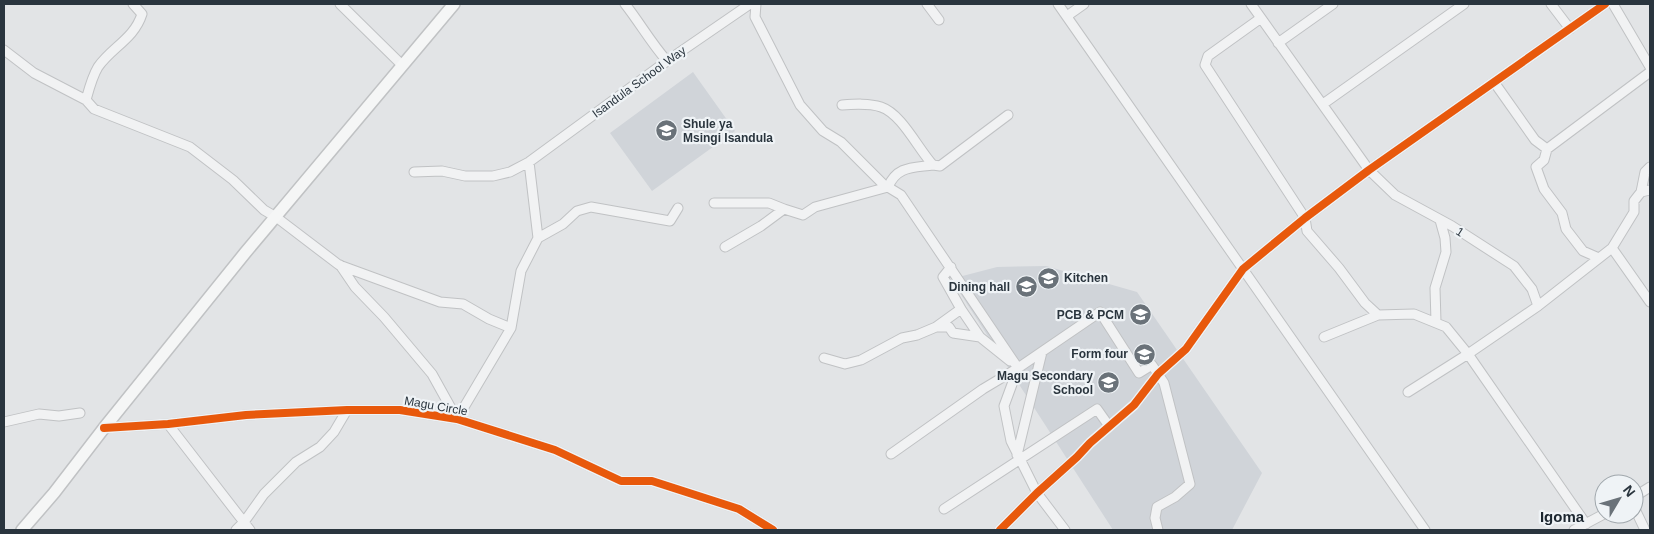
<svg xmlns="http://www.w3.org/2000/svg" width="1654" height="534" font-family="Arial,sans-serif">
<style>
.built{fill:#d0d4d9}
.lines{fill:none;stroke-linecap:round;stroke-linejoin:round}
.street-casing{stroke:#c0c2c4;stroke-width:11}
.secondary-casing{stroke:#c0c2c4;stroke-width:14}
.street{stroke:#f1f2f3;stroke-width:9}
.secondary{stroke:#f5f6f6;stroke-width:11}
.cycleway-casing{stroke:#eff3f6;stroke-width:11}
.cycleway{stroke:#e8590c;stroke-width:8}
.labels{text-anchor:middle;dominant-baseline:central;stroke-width:4.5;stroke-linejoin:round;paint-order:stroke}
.street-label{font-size:12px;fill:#2a353e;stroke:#eff3f6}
.poi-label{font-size:12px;font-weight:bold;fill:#2a353e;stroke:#eff3f6;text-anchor:end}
.quarter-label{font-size:15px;font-weight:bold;fill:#1c262f;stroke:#eff3f6}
</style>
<rect width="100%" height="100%" fill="#e2e4e6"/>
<path class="built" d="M693,72L735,131L652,191L610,133Z
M1046,266L1137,292L1262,473L1232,530H1113L951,279L997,267Z"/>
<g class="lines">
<defs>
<path id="street" d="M340,4L402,65
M625,4C640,23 651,43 667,61
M756,4L755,17L800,105L823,131L841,142L883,184L901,195L1018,368
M927,4L939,20
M1058,4L1425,530
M1251,4L1369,170L1395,195L1452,226L1514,266L1532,289L1538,306
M1551,4L1570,29
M1613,4L1650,67
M1067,16L1084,4
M1261,18L1208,56L1205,65L1305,218L1307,231L1339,268L1365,303L1378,315L1414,314L1446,327L1468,354L1408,392
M1278,43L1333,4
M4,50L34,73L86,100L94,109L190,147L233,180L264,210L276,217L339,265L440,302L463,304L489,319L511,328
M1494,82L1535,140L1547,149L1650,72
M86,100C89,89 92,77 98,67C112,47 134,39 142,14L133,4
M1323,104L1464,4
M842,105C855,104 869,103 881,107C902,114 918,149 933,165L940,166L1008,115
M1547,149L1544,160L1536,167L1544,189L1562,213L1566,229L1583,251L1599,258
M414,172L442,171L465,176H493L510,172L529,162L667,61L750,4
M1641,192L1645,172L1650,167
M714,203H769L784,209
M538,238L563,224L577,211L591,207L670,221L678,208
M725,247L761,226L784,209L803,215L815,207L888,187C897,166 912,168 933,165
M1612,248L1634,212V201L1641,192L1650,190
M340,265L355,287L384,317L432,374L457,419
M961,309L980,337
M1436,322L1435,288L1446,252L1445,238L1440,220
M936,327H949L953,333L980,337L1010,361
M1324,337L1378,315
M824,358L845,364L861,360L902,338L917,335L936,327L961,309L943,277L951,267
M1018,368L1100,312L1139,373L1152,365L1164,383L1190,484L1175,497L1157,507L1155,518L1158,530
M457,419L511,328L521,271L538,238L529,162
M4,422L39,414L59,416L80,413
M168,424L250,530
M104,428L168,424L246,415L347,410H400L457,419L555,450L621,481H652L739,509L773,530
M891,454L983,389L1018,368L1004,406L1011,441L1037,493L1065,530
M1017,455L1042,352
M1634,497L1650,487
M1634,507L1645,530
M944,509L1097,409L1109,426
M1586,524L1468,354L1538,306L1612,248L1650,302
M236,530L244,522L264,494L296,462L320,447L334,432L347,410
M1000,530L1037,493L1077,457L1090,443L1134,405L1158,374L1186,349L1243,269L1305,218L1369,170L1605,4
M1574,530L1604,514"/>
<path id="secondary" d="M22,530L54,493L104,428L245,253L454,4"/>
</defs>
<use href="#street" class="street-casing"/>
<use href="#secondary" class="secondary-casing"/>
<use href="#street" class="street"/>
<use href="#secondary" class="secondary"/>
<defs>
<path id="cycleway" d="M104,428L168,424L246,415L347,410H400L457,419L555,450L621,481H652L739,509L773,530
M1000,530L1037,493L1077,457L1090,443L1134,405L1158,374L1186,349L1243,269L1305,218L1369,170L1605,4"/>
</defs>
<use href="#cycleway" class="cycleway-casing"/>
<use href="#cycleway" class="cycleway"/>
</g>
<defs>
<symbol id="school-disc" viewBox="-11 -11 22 22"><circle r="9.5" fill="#6a7279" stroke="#eff3f6"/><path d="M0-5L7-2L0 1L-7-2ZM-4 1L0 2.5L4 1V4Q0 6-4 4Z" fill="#fff"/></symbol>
</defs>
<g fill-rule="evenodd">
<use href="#school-disc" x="654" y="118" width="25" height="25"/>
<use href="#school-disc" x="1036" y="266" width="25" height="25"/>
<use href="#school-disc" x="1014" y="274" width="25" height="25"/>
<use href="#school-disc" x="1128" y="302" width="25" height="25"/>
<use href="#school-disc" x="1132" y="342" width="25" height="25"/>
<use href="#school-disc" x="1096" y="370" width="25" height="25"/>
</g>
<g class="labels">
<g class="street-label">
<text transform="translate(639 82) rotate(-36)">Isandula School Way</text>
<text transform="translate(1460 232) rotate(33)">1</text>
<text transform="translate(436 406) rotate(10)">Magu Circle</text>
</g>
<g class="poi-label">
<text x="683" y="124" text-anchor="start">Shule ya<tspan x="683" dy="14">Msingi Isandula</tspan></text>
<text x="1064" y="278" text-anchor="start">Kitchen</text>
<text x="1010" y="287">Dining hall</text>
<text x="1124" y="315">PCB &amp; PCM</text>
<text x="1128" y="354">Form four</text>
<text x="1093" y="376">Magu Secondary<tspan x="1093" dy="14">School</tspan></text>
</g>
<g class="quarter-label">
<text x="1562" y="516">Igoma</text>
</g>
</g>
<rect width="1654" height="534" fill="none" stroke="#2a353e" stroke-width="10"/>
<g transform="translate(1619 499) rotate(52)"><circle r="24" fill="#eff3f6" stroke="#a0a7ac"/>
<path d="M0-4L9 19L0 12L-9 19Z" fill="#6a7279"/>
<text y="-8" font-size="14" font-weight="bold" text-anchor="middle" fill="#2a353e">N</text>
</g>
</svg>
